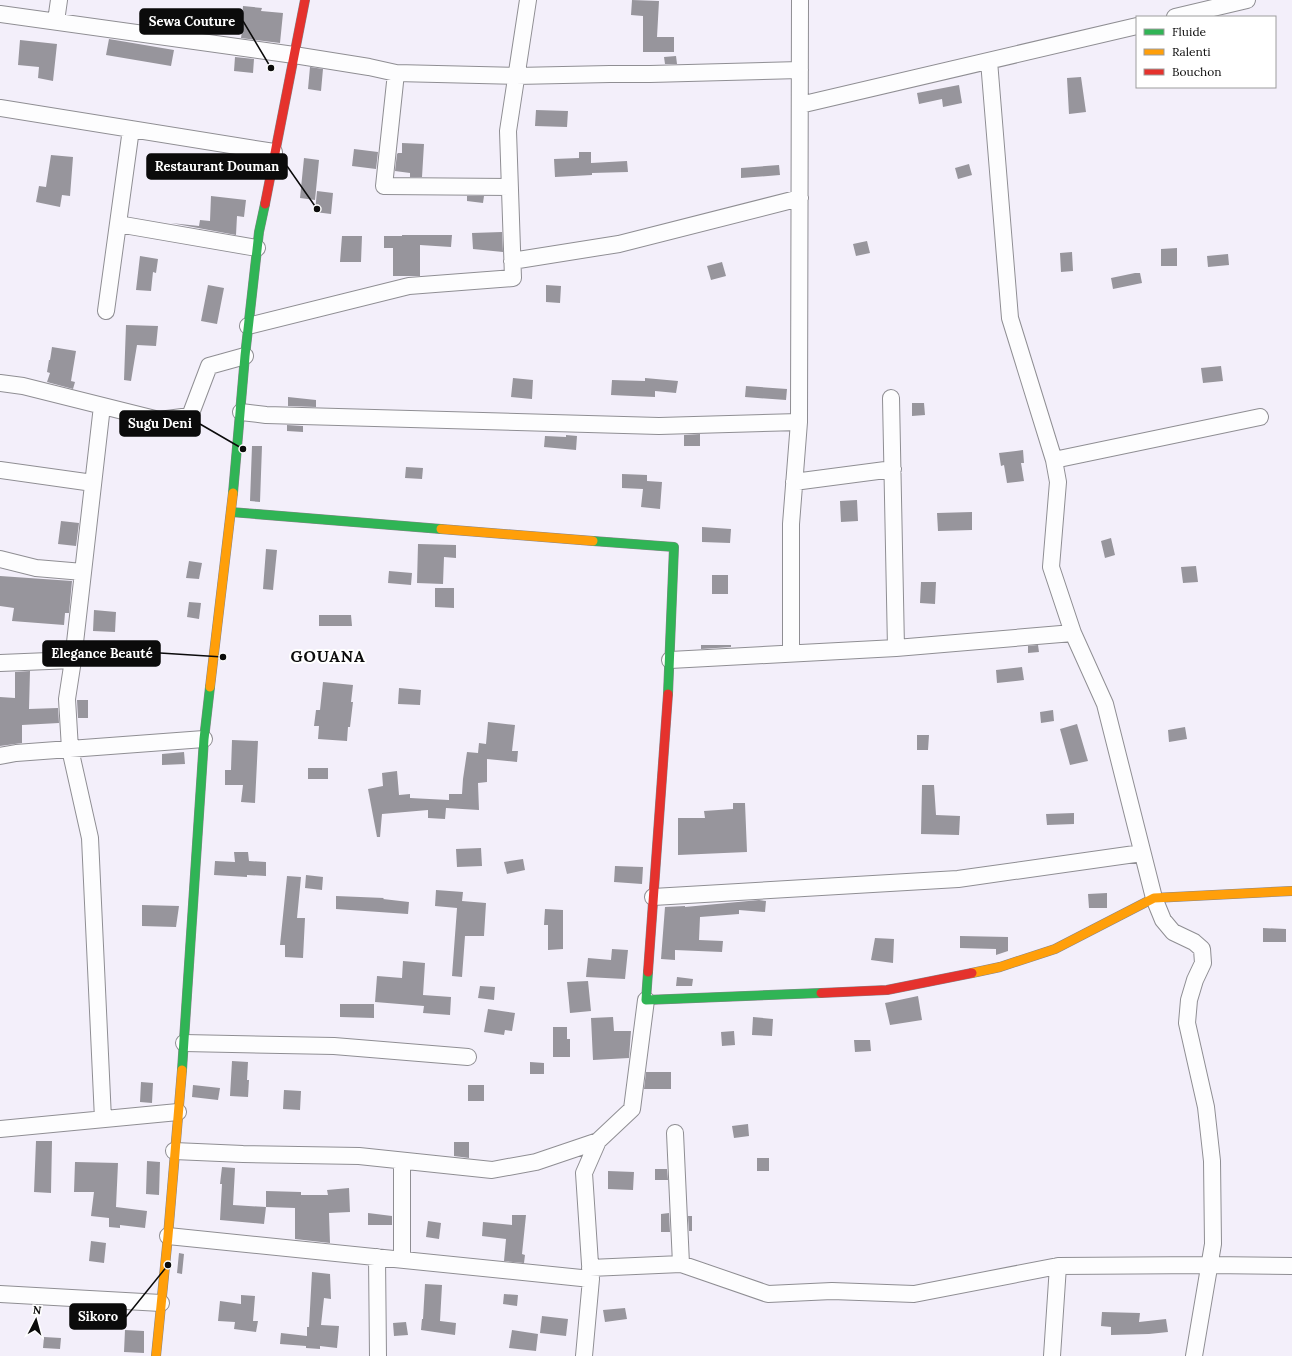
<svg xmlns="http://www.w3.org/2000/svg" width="1292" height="1356" font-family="Lora,serif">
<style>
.building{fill:#97959c}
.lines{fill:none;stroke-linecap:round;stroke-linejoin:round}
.street-casing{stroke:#8f8e93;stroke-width:18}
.fast-casing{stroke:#868489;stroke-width:10}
.slow-casing{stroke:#868489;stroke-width:10}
.jam-casing{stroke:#868489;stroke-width:10}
.street{stroke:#fdfdfe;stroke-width:16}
.fast{stroke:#30b455;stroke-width:9}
.slow{stroke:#ff9f0a;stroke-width:9}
.jam{stroke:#e5322d;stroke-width:9}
.labels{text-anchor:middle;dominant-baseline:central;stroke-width:4;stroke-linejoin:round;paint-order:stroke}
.district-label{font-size:16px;font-weight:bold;letter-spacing:1px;fill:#0b0b0b;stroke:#fff}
.leader{fill:none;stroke:#0b0b0b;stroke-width:1.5}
.callout-dot{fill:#0b0b0b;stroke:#fff;stroke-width:1.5}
.callout{fill:#0b0b0b;stroke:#0b0b0b;stroke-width:1.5}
.callout-label{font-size:13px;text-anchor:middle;font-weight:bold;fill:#fff}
</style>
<rect width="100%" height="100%" fill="#f3effa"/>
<path class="building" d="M632,0L659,1L657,37H674V52H643V16L631,15Z
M243,6L262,8L261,11L283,13L280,43L241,38L242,31L220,28L221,16L242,18Z
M109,39L174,50L171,66L106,55Z
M20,40L57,44L53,81L38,78L39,67L18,65Z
M676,56L677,64H665L664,57Z
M235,57L254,59L253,73L234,71Z
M310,67L323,69L321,91L308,89Z
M1081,77L1086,112L1069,114L1067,78Z
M959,85L962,103L943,107L942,99L919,104L917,93Z
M536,110L568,111L567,127L535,126Z
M402,143L424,144L422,177H410V173L395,171L397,154L398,153H402Z
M354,149L378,152L376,169L352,166Z
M579,152H591V163L627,161L628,172L592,173V175L555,177L554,159L579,158Z
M51,155L73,157L70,196L62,195L60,207L36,202L39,186L46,187Z
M304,158L319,160L315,200L300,198Z
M969,164L972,175L958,179L955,168Z
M779,165L780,175L741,178V168Z
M317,191L333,193L331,214L315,212Z
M211,196L246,200L244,217L237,216L236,235L171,223L199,226L200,220L210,221Z
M467,196H484L483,203L467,201Z
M502,232L503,252L473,249L472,233Z
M402,235H452L451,247L420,245V276H393V248H384V236H402Z
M342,236H362L361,262H340Z
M867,241L870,253L856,256L853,244Z
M1177,248V266H1161V249Z
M1072,252L1073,271L1061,272L1060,253Z
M1228,254L1229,265L1208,267L1207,256Z
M140,256L158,259L156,273L153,272L151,291L136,290Z
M722,262L726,276L711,280L707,266Z
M1135,273H1140L1142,283L1113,289L1111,278Z
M208,285L224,288L217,324L201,321Z
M546,285L561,286L560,303L546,302Z
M126,325L158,326L156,346L137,345L131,381L124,380Z
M52,347L76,351L71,381L75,382L73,389L47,382L50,373L47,372L49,360H50Z
M1221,366L1223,381L1203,383L1201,368Z
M513,378L533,380L532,399L511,397Z
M645,378L678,381L676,393L655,391V397L611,395L612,380L645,381Z
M746,386L787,389L786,400L745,397Z
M288,397L316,400V407L288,406Z
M912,403H924L925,415L912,416Z
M287,425L303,426V432L287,431Z
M700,434V446H684V435Z
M566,435L577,436L576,450L544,447L545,436L566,437Z
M252,446H262L260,502L250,501Z
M1023,450L1024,463H1021L1024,481L1007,483L1004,465L1001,466L999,453Z
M406,467L423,468L422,479L405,478Z
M622,474L647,475V481L662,482L660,509L641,507L643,489L622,488Z
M857,500L858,521L841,522L840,501Z
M972,512V530L938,531L937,513Z
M61,521L79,523L76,546L58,544Z
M702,527L731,529L730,543L702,542Z
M1111,538L1115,555L1105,558L1101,541Z
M418,544L456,545V558L444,557L443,584L417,583Z
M266,549L277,550L273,590L263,589Z
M189,561L202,563L199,579L186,578Z
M1196,566L1198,582L1183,583L1181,567Z
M389,571L412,573L411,585L388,583Z
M712,575H728V594H712Z
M0,576L72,581L69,613H65L64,625L12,621L14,608L0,606Z
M921,582H936L935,604L920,603Z
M435,588H454V608L435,607Z
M189,602L201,603L199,619L187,617Z
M94,610L116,612L115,632L93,631Z
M319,615H351L352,626H319Z
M701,645H731V647L701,649Z
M1038,645L1039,652L1028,653V646Z
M1022,667L1024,680L997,683L996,670Z
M30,671L29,709L58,708L59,723L22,725V743L0,746V697L15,698V672Z
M323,682L353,685L351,702H353L350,727H348L347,741L318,739L319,726H314L316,710H320Z
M399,688L421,690L420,705L398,704Z
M77,700H88V718H78Z
M1053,710L1054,721L1041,723L1040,712Z
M488,722L515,725L512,751H518L517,762L487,759V782L478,783L479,810L446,808L445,819L428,818V810L382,814L380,837H377L368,789L383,786L382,773L397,771L399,795L410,794V798L449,800V794H462L463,779L467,752L478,753L479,743L486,744Z
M1077,724L1088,761L1070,765L1060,729Z
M1185,727L1187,739L1169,742L1168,730Z
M917,735H929L928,750H917Z
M232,740L258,741L255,803L241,802L243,785H225V770H231Z
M184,752L185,764L162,765V754Z
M308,768H328V779H308Z
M922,785H934L936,815L960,816L959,835L921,834Z
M733,803H745L747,852L678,855V818H705L704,811L733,809Z
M1074,813V824L1047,825L1046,814Z
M481,848L482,866L457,867L456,849Z
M234,852H248L249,861L266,862V876L247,875V877L214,875L215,861L235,862Z
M523,859L525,870L507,874L504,862Z
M615,866L643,867L642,884L614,882Z
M306,875L323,877L322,890L305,888Z
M287,876L301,877L297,918H305L303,958L285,957V945H280Z
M436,890L463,892L462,901L486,903L484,936H465L462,977L452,976L457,908L435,906Z
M1107,893V908H1089L1088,894Z
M336,896L384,898L383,899L409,902L408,914L336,909Z
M759,900L766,901L765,912L739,910V914L700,917L699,940L723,941L722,952L675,950V960L661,959L665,907L685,906V907Z
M142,905L179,906L176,927L142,926Z
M545,909L563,910V949L548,950V925H544Z
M1263,928L1286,929V942H1263Z
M960,936L1008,937V951L996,955V949L960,948Z
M875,938L894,939L893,963L871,960Z
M612,949L628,950L625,979L586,977L588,958L611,960Z
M403,961L425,963L423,995L451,997L450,1015L423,1013L424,1006L375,1002L377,976L402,978Z
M677,977L693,979L692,986H676Z
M588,981L591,1011L570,1013L567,982Z
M480,986L495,987L494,1000L478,998Z
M918,996L922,1020L890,1025L885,1003Z
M340,1004H374V1018L340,1017Z
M488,1009L515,1013L512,1031L505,1030L504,1035L484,1032Z
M613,1017L614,1031H631L629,1058L593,1060L591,1018Z
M753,1017L773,1019L772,1036L752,1035Z
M553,1027H567V1039H570V1057H553Z
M734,1031L735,1045L722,1046L721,1032Z
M854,1040H870L871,1051L855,1052Z
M232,1061L248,1062L247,1080H249L248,1097L230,1096Z
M530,1062L544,1063V1074H530Z
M646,1072H671V1089H644Z
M141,1082L153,1083L152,1103L140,1102Z
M193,1085L220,1088L218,1100L192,1097Z
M468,1085H484V1101H468Z
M284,1090L301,1091L300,1110L283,1109Z
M748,1124L749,1136L734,1138L732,1126Z
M36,1141H52L51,1193L34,1192Z
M454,1142H469V1158L454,1156Z
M757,1158H769V1171H757Z
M147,1161L160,1162L159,1195L146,1194Z
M75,1162L118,1163L116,1207L147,1211L145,1228L120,1225V1228L109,1227V1218L91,1216L94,1192H74Z
M222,1167L235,1168L233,1205L266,1207L264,1224L220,1220L222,1184H220Z
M655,1169H667L668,1180H655Z
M608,1171L634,1172L633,1190L608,1189Z
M349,1188L350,1212L329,1213L330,1243L295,1239V1208L266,1207V1191L301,1192V1195H328L327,1190Z
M368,1213L392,1216V1225H368Z
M669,1213L670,1232H661V1214Z
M512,1215H526L522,1254L525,1255L524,1263L504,1261L506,1239L482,1236L483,1222L512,1225Z
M688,1216H692V1231H689Z
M428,1221L441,1223L439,1239L426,1237Z
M91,1241L106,1243L104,1263L89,1261Z
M179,1253L184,1254L182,1274L177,1273Z
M312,1272L330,1274L331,1299L324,1298L321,1325L339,1326L337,1348L320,1346V1349L306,1348V1346L280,1344L281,1333L307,1336V1327H309Z
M425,1284L442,1285L440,1321L456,1323L455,1335L421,1330L422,1319H423Z
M504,1294L518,1295L517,1306L503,1304Z
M241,1295L255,1296L253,1321H258L256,1332L234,1329L235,1322L218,1321L220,1301L241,1304Z
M625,1308L627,1319L605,1322L603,1310Z
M1102,1312L1140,1313L1139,1322L1166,1319L1168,1332L1149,1334L1111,1335V1327L1101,1326Z
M542,1316L568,1319L566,1336L540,1333Z
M406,1322L408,1335L394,1336L393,1323Z
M125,1330L144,1331V1353L124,1352Z
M512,1330L538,1334L536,1351L509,1348Z
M44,1337L61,1338L60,1349L43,1348Z"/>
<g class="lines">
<defs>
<path id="street" d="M0,14L294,55L369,67L396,73L516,76L610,74H650L800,70
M1175,17L1247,0
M56,21L59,0
M989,61L1010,318L1054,460L1058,482L1051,567L1073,633L1105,704L1154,898L1163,920L1173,932L1194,942L1202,949L1203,963L1195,980L1189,1000L1187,1023L1206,1107L1212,1161L1213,1244L1194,1356
M396,73L384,186L510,187
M800,105L1137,26
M0,108L274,152
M118,224L257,248
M512,261L619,244L800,198
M106,311L131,129
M248,326L409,286L513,278L508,131L528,0
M0,383L23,386L159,420L190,416L209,366L245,356
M891,398L896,648
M102,406L73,660L67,699L70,749L90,838L103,1119
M241,412L266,415L659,426L799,422
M1054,460L1260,417
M0,470L93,483
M794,482L893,469
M0,559L36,568L83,572
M791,653V524L799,422L800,0
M670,660L896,648L1073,633
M0,663L73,660
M0,756L16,753L204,739
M653,897L958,879L1142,853
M184,1043L334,1046L468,1057
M0,1129L178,1112
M675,1133L681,1264
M174,1151L243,1154L359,1156L492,1170L536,1162L598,1141
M402,1161V1260
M168,1236L591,1279L584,1173L598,1141L632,1109L646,1000
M377,1257L378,1356
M590,1268L681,1264L768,1294L832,1291L914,1294L1058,1266L1209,1265L1292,1266
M0,1294L161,1303
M584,1356L591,1279
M1052,1356L1058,1266"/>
<path id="fast" d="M233,493L245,356L259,232L265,204
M231,512L441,529
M593,541L674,547L668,694
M648,972L646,1000L821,993
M182,1070L204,739L210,687"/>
<path id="slow" d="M441,529L593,541
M210,687L233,493
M972,973L1000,967L1055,949L1154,898L1292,891
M156,1356L168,1236L182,1070"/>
<path id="jam" d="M265,204L305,0
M648,972L668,694
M821,993L887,990L972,973"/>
</defs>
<use href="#street" class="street-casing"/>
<use href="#fast" class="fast-casing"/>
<use href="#slow" class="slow-casing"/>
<use href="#jam" class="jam-casing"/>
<use href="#street" class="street"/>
<use href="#fast" class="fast"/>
<use href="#slow" class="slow"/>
<use href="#jam" class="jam"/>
</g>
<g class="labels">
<g class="district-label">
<text x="328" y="656">GOUANA</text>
</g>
</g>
<path class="leader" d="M271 68L243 21M317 209L287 166M243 449L200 424M223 657L160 653M168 1265L126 1317"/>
<g class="callout-dot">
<circle cx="271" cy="68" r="4"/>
<circle cx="317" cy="209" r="4"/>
<circle cx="243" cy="449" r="4"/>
<circle cx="223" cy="657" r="4"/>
<circle cx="168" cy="1265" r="4"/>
</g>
<g class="callout">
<rect x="140" y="9" width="103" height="25" rx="4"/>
<rect x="147" y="154" width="140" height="25" rx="4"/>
<rect x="120" y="411" width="80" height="25" rx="4"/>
<rect x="43" y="641" width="117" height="25" rx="4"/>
<rect x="70" y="1304" width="56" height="25" rx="4"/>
</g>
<g class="callout-label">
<text x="192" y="26">Sewa Couture</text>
<text x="217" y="171">Restaurant Douman</text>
<text x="160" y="428">Sugu Deni</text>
<text x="102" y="658">Elegance Beauté</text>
<text x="98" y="1321">Sikoro</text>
</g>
<rect x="1136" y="16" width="140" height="72" fill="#ffffff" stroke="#9d9d9d"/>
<rect x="1144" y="29" width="20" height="6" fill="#30b455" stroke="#9d9d9d"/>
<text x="1172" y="36" font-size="12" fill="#0b0b0b">Fluide</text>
<rect x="1144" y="49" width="20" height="6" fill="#ff9f0a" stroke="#9d9d9d"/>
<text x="1172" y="56" font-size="12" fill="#0b0b0b">Ralenti</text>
<rect x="1144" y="69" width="20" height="6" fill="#e5322d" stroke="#9d9d9d"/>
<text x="1172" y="76" font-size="12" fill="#0b0b0b">Bouchon</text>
<g transform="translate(36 1320) rotate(6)" stroke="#ffffff" stroke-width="3" paint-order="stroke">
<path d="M0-3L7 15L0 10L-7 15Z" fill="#0b0b0b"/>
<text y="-6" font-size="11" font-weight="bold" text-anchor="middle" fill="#0b0b0b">N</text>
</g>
</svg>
